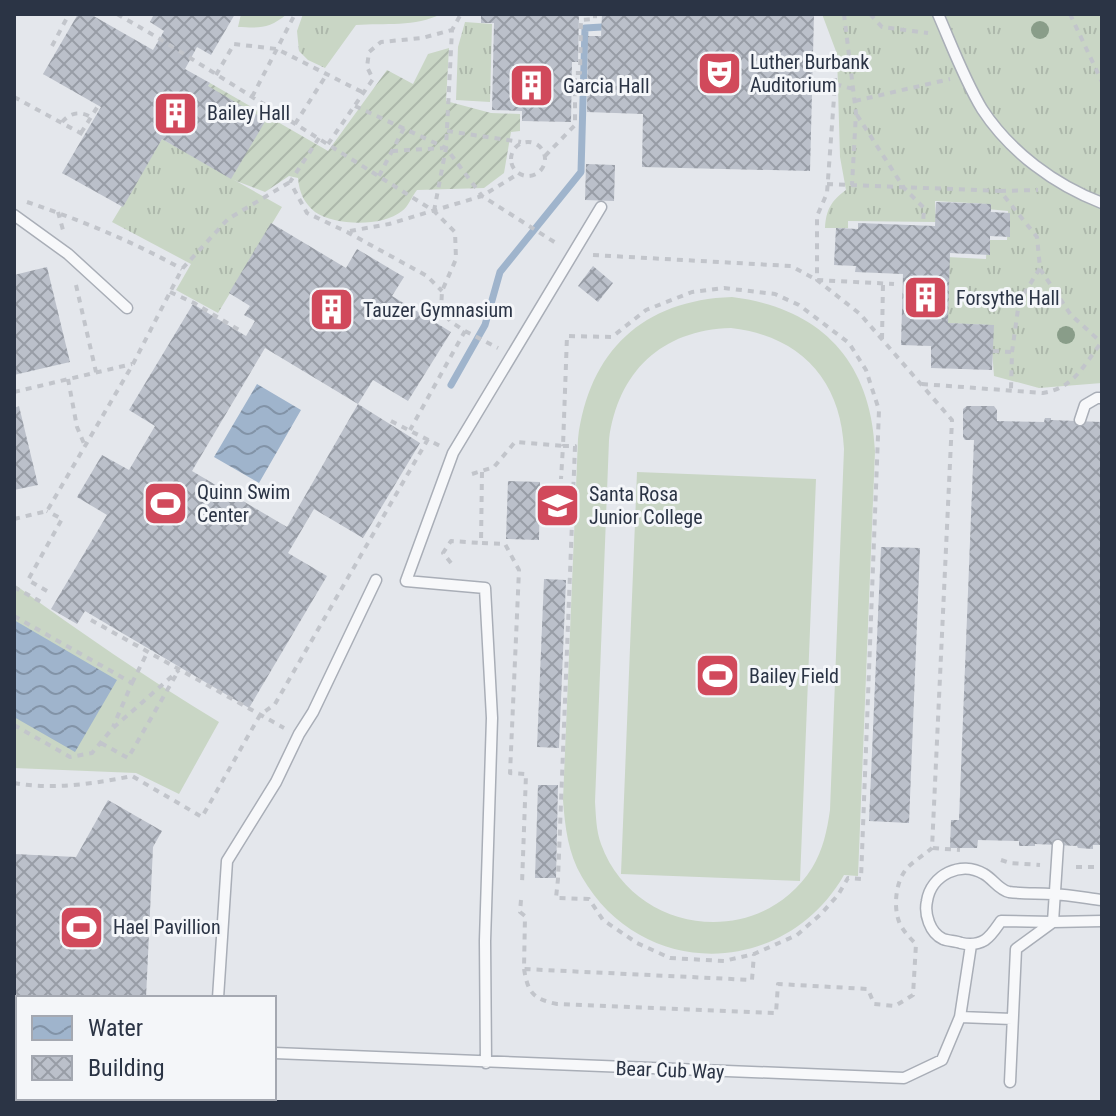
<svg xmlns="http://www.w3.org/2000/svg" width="1116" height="1116" font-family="'Roboto Condensed',sans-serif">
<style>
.grass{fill:url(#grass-tufts)}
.garden{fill:url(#garden-furrows)}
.pitch{fill:#c9d6c5;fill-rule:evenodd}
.water{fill:url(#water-waves)}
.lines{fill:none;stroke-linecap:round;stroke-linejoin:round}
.stream{stroke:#9fb4cc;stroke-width:7}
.building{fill:url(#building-cross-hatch);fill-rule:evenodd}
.lane-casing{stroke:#a9aeb7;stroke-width:13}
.path{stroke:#c2c5cb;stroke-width:4;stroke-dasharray:6 6;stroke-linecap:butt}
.lane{stroke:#f7f8fa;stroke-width:10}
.tree{fill:#899d89}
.labels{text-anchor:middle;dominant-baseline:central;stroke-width:6;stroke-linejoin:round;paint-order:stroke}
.poi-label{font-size:20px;fill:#2b3445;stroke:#f4f6f9;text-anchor:start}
.street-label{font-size:20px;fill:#2b3445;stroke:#f4f6f9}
</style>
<defs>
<pattern id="grass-tufts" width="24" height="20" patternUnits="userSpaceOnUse" patternTransform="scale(2)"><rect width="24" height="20" fill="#c9d6c5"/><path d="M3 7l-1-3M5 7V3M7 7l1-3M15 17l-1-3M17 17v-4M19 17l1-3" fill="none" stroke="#adb8ab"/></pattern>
<pattern id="garden-furrows" width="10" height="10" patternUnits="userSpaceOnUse" patternTransform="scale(2)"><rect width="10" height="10" fill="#c9d6c5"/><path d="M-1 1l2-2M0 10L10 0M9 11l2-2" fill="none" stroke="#adb8ab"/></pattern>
<pattern id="water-waves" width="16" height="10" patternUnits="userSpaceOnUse" patternTransform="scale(2)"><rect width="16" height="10" fill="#9fb4cc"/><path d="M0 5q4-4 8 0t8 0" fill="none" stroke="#8293a7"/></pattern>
<pattern id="building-cross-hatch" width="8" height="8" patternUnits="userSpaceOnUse" patternTransform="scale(2)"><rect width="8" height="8" fill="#bbc0ca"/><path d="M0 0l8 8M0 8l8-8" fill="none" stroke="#989da6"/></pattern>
</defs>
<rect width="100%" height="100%" fill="#e4e7ec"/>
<path class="grass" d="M241,14H287C269,29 260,28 238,27Z
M303,14H441C416,27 384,23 356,25L325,68L308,60L299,51L297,31Z
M822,14H1102V383L1039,388L994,376L990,325L945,323L947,257L986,259L987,240H1007L1008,211L987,209V204L935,201L936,222L848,221V228H825C826,210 831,201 846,190L840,157L837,54Z
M465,22L492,24L490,102L456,100L458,47Z
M162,139L282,207L218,313L176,290L191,264L112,222Z"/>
<path class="garden" d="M449,48L446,101L491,113L520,114V131L511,132L504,173L484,188L417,190C412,196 408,207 402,211C382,227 336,226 315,212C304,203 299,192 298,178L289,176L265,192L231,179L208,86L210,83L328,151L387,70L413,84L428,54Z"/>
<path class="pitch" d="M732,297C821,308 871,361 875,451L858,876L844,875C785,978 642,981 582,877C568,853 565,827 563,800L578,439C589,351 643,300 732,297ZM731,328C800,336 841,380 844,449L830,810C827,831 823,850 812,868C759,951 634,935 601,844C596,830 596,816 595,802L609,440C618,372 661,330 731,328Z
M637,472L816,479L800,881L621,874Z
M14,584C81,633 148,679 219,722L179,794L136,773L14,768Z"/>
<path class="water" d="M257,384L301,410L259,483L214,457Z
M14,620L117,680L75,752L14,717Z"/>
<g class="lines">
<path class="stream" d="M451,385L485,325L500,272L581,172L585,28L602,27"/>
</g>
<path class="building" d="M78,14H90L153,50L164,31L150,22L154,14H235L211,55L197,47L185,69L210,83L208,86L266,120L231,179L162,139L123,207L62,173L101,107L43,74Z
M481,14H579L578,62H572L571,122L522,121V111L492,110L494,23H481Z
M602,14H814L810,171L642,167L643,114L587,112L588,36H601Z
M586,164L615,165L614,201L585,200Z
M936,202L991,204V212L1010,213V237L990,236V255L950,253L948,323L994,325L992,370L931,368V346L901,345L903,274L855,272L856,266L834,265L836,228L858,229V223L935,226Z
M271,223L346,268L357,249L404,277L392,296L451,332L408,401L373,380L358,404L420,443L363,538L314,509L288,553L327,576L249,708L85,611L77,624L51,609L107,515L77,497L102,455L129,470L155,426L129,410L193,304L246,336L255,321L244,315L250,306L229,293ZM265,348L358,404L287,527L192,471Z
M593,266L613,283L598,302L578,286Z
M47,267L70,362L14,375V275Z
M19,406L38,485L14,490V408Z
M967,406H994L997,410V421L1044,422L1045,418H1051V420L1101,422L1100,425H1102V845H1093V849L1078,848L1077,846L1035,844V846H1019V841L978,840L977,848H950L951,820H959L974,440H965L963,437V409Z
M508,481L540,482L539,540L506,539Z
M881,547L920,548L909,823L869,821Z
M544,579L566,580L559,748L537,747Z
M538,785H558L556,878H535Z
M108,800L162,831L153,847L146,998H18V1024L14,1023V854L76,857Z"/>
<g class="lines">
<defs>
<path id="lane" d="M938,14C952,46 964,79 982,109C1010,152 1055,185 1102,203
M14,215L68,254L127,308
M1080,420L1085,405L1097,398H1102
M1102,900C1086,898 1069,895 1052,894C1038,893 1023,894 1009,892C999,890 993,879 984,874C961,860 931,875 927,901C924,914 930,933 943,939C948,941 956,941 961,943C970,945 977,945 985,940C992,935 996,928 1001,921L1053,922L1102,921
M1053,922L1058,845
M218,998L227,861L276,782L299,734L313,712L376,580
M960,1017L1012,1019
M274,1053L904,1078L942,1060L960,1017L971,945
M486,1063L485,941L492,718L485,588L406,581L453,453L601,207
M14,1067H18
M1010,1082L1016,949L1053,922"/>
</defs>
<use href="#lane" class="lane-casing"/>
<path class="path" d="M117,14L160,39L434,211L455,232L456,259L442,291L441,310L451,322L465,331L410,430
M844,14L856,113L852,185
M870,14L882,27L928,33
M1070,14L1102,82
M52,46L69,14
M216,75L234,44L277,49L364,93
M835,84V54
M14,97L84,135
M252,97L295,14
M855,101L950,79
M355,106L446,148L482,196L559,245
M857,115L904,188L924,208L923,224
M62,122C72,111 82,111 94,119
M295,124L327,74
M447,131L521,142
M81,133L98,106
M319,138L290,182L307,213L347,232L427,276L442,291
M511 159a17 17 0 1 1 34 0a17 17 0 1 1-34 0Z
M328,144L373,79L367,67L369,52L381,42L422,38L452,30
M392,151L443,148
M545,156L575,125V73H580L581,20L595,19V14
M379,176L404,128
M827,184L1000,191L1037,237L1040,268L1019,302L1012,352L1011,389
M1000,191L1038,190
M27,202C80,220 132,241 182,269
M434,211L446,148L452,30L461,14
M58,212L63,230
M350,231L389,224L482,196L518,174
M593,255L791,266L817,280L894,284
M1040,269L1071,315L1102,343
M76,285L96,372
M170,292L194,303L239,330
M465,331L498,348
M882,339L883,283
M993,351L1012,352
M68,379L77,427L85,446
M922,384L1043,393C1074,388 1083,366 1101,343
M14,392L132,364
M391,421L440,446
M482,472L481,543L505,544L519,570L510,773L526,774L522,884
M472,474L494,467L515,442L563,446L567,336L612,337L646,310L692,292L724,288L775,294L799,305L849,343L866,370L879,410L861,879L848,878L838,895L821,914L797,935L754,954L724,961L670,958L637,943L603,920L589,899L556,898L558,879L575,446H563L561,479
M14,519L47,511L133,364L182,269L228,219L290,182
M451,563L443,553L451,541L481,543
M14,587L43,603
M47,591L28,580L62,519L47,511
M14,616L132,683L113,727
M91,620L284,728
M132,683L147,653
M14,725L70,757L92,753L112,729L179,670
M101,743L128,758L176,675
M14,783C52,790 94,784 132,776L202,817L260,715L275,704L428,439
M933,848L960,850
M1001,860L1010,863L1040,865
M1076,867H1102
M521,900L520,912L525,916L524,969L752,980L754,954
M524,969C528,993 533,999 557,1004L776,1013L778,984L868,989L874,1004L895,1006L913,995L916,944C910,938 904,932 900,924C893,909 895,882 907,868C914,861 924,855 932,848L952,420L860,314L817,280V216L827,193L835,84L853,89"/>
<use href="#lane" class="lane"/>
</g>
<g class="tree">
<circle cx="1040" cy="30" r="9"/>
<circle cx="1066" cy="335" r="9"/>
</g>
<defs>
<symbol id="theatre-square" viewBox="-11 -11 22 22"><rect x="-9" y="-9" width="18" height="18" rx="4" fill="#d1495b" stroke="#f4f6f9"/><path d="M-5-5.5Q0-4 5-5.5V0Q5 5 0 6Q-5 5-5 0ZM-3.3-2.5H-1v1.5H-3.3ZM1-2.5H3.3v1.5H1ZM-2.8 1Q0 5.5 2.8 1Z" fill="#fff"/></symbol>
<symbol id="building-square" viewBox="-11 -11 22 22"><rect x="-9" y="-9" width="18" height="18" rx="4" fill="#d1495b" stroke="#f4f6f9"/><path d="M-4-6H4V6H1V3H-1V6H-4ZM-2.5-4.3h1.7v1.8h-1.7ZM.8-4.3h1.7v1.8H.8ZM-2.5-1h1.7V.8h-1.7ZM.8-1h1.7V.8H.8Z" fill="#fff"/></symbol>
<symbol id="stadium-square" viewBox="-11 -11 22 22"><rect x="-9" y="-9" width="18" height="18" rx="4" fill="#d1495b" stroke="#f4f6f9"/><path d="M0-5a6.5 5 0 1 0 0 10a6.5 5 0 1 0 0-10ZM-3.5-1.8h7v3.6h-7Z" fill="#fff"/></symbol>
<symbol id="university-square" viewBox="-11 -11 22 22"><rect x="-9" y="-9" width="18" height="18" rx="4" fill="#d1495b" stroke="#f4f6f9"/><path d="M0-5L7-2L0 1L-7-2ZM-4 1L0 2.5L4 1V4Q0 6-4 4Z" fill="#fff"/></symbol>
</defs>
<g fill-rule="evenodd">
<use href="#theatre-square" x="694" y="48" width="51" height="51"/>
<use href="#building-square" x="506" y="60" width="51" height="51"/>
<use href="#building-square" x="150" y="88" width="51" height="51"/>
<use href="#building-square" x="900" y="272" width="51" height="51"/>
<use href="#building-square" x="306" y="284" width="51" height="51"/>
<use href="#stadium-square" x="140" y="478" width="51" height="51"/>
<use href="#university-square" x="532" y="480" width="51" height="51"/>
<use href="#stadium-square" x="692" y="650" width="51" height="51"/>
<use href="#stadium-square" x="56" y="902" width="51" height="51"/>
</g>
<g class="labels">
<g class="poi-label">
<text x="750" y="62">Luther Burbank<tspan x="750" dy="23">Auditorium</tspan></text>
<text x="563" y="86">Garcia Hall</text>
<text x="207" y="113">Bailey Hall</text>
<text x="956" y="298">Forsythe Hall</text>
<text x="363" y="310">Tauzer Gymnasium</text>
<text x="197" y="492">Quinn Swim<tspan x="197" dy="23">Center</tspan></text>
<text x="589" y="494">Santa Rosa<tspan x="589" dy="23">Junior College</tspan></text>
<text x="749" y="676">Bailey Field</text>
<text x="113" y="927">Hael Pavillion</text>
</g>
<g class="street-label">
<text transform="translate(670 1070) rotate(2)">Bear Cub Way</text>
</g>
</g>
<rect width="1116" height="1116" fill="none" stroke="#2b3445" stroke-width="32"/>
<rect x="16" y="996" width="260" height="104" fill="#f4f6f9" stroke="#a4a8b1" stroke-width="2"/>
<rect x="32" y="1016" width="40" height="24" fill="url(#water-waves)" stroke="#a4a8b1" stroke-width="2"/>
<text x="88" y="1036" font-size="24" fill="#2b3445">Water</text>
<rect x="32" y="1056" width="40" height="24" fill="url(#building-cross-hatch)" stroke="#a4a8b1" stroke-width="2"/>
<text x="88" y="1076" font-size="24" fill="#2b3445">Building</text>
</svg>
